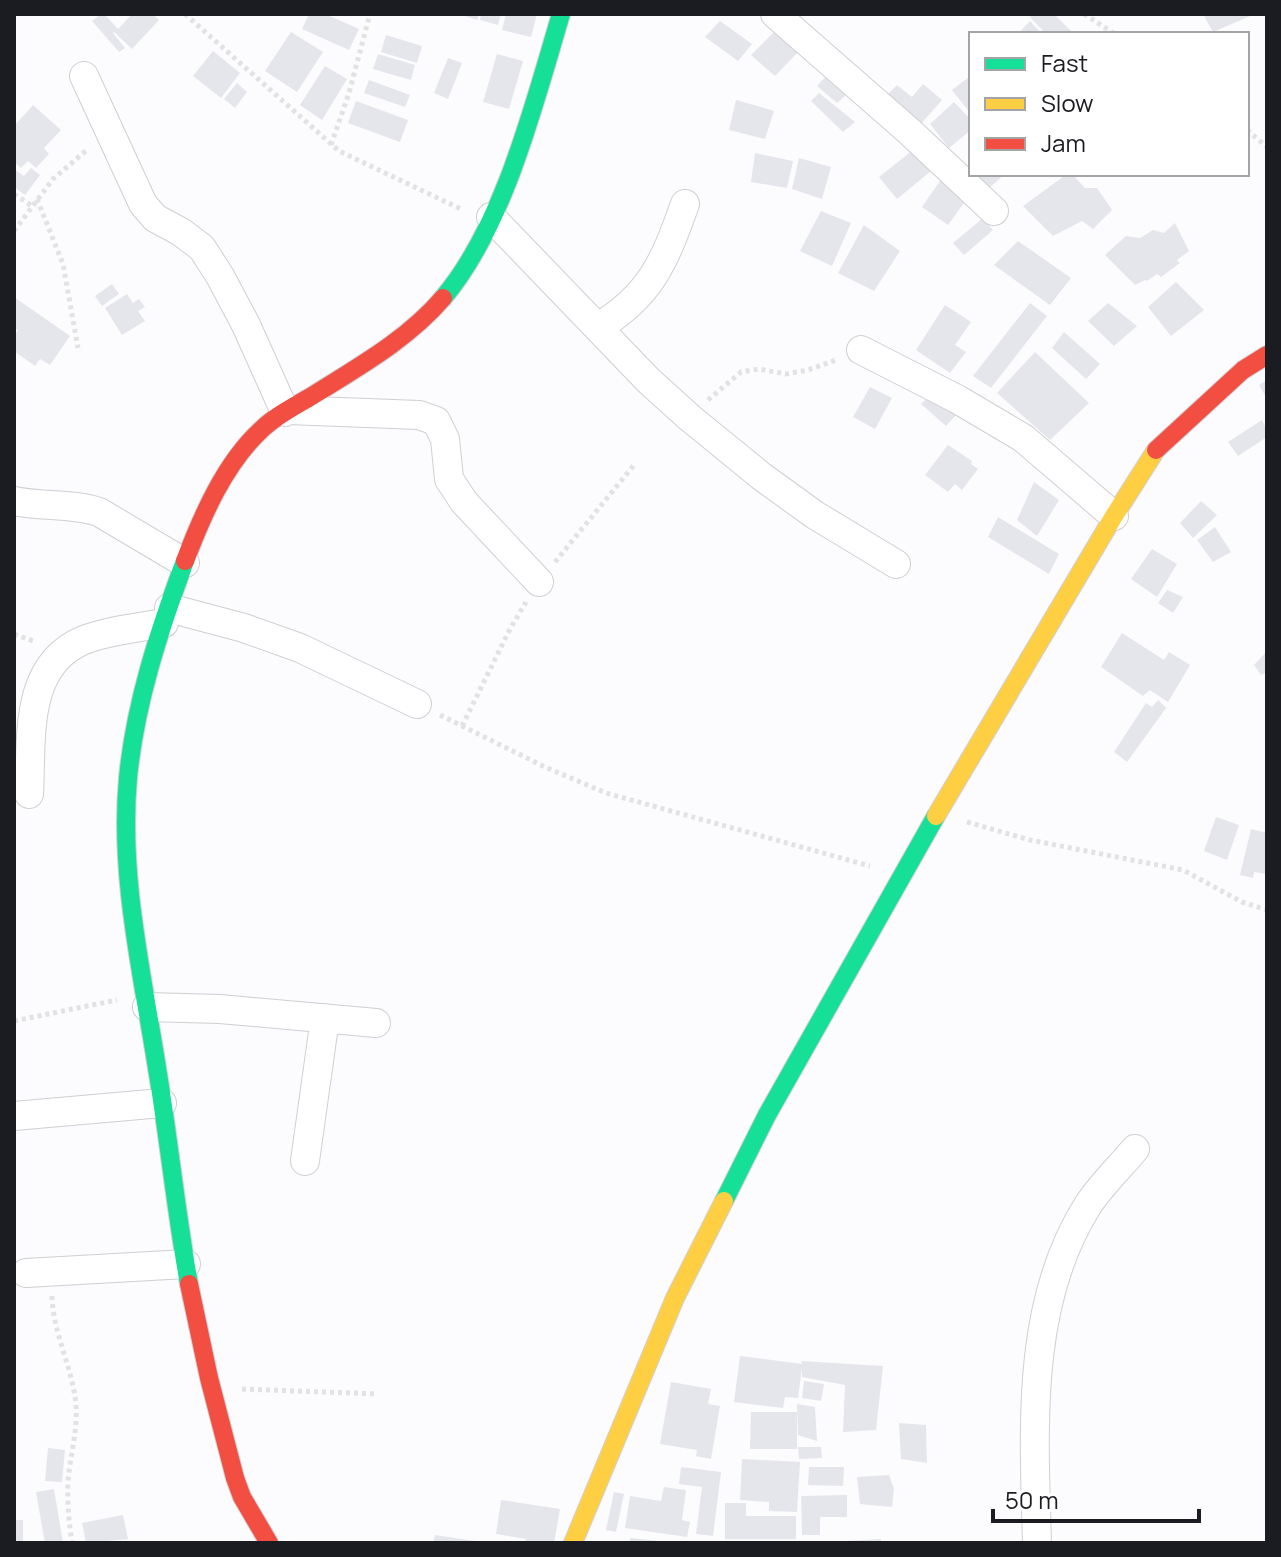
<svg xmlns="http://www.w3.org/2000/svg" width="1281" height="1557" font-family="Manrope,sans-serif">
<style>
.building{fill:#e5e5ec}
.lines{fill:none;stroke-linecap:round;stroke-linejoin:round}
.street-casing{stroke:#cfcfd4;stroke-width:30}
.fast-casing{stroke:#cfcfd4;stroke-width:20}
.slow-casing{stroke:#cfcfd4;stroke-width:20}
.jam-casing{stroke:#cfcfd4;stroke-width:20}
.path{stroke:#e2e2e2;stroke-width:5;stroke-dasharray:4 4;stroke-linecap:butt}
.street{stroke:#fff;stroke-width:28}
.fast{stroke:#16e098;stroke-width:18}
.slow{stroke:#ffcf43;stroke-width:18}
.jam{stroke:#f24e42;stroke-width:18}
</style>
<rect width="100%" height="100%" fill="#fcfcfe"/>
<path class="building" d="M101,14H104L118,29L132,14H152L159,20L132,49L114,32L113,33L125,48L119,52L92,21Z
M309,14H325L359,29L349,50L302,29Z
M459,14H479L477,20Z
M481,14H501L498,25L480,20Z
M506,14H537L531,37L502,30Z
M1033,14H1054L1074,34H1046L1030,17Z
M1203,14H1255L1213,32Z
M720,21L752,44L738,61L705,37Z
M1030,21L1042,34H1018Z
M779,27L802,48L775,76L751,55Z
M291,32L323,52L297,92L265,71Z
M386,35L422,46L417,63L381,52Z
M213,51L240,73L221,98L193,76Z
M378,54L415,65L411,80L373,69Z
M497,54L523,61L509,109L483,102Z
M448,58L462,63L448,99L434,93Z
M836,65L853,89L837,103L817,86Z
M325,66L347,79L322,120L300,105Z
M969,77L971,79V114L952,90Z
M369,80L410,95L405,107L364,93Z
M237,83L247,92L235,108L224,99Z
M923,84L942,100L920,125L884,98L897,85L912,97Z
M819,93L855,122L843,132L811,101Z
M736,100L774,111L765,139L729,130Z
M356,101L408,120L400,142L348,123Z
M954,102L971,120V130L949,148L930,124Z
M33,105L61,130L44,148L49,154L36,168L28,161L21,168L14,162V126Z
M913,150L931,171L897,199L879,177Z
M755,153L793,161L787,188L751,182Z
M799,158L831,167L822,199L792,189Z
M31,168L40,175L25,195L14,187V169L24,176Z
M977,174H1005L987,190Z
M1067,174H1072L1085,188H1097L1112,210L1093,229L1082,221L1053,236L1023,206Z
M944,175L971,193L948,225L922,207Z
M821,211L851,223L832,266L800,251Z
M983,218L993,230L964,255L953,243Z
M1175,223L1189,251L1177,260L1180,263L1161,277L1157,274L1147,281L1145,280L1135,285L1105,255L1126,236L1140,238L1153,230L1164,233Z
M864,225L900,251L874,291L838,273Z
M1018,241L1071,278L1050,305L994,265Z
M1176,282L1204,310L1171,336L1148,307Z
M112,284L119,294L102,306L95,296Z
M127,294L133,303L139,299L145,307L138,311L145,321L122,335L105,308Z
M14,297L70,336L50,365L40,359L35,366L14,351V336L18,330L14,328Z
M1030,303L1047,316L991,388L973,376Z
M1108,303L1137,326L1114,346L1088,321Z
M945,305L971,322L955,345L966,352L950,373L916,350Z
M1064,332L1100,364L1086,379L1052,348Z
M1035,352L1089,403L1050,440L997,393Z
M1267,380V399L1259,385Z
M870,387L892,398L875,429L853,417Z
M932,394L939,407L944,405L957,414L946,426L921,404Z
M1262,420L1267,430V437L1238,456L1228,442Z
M948,445L972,461L971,464L978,469L962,490L955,484L948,492L925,475Z
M1034,482L1059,500L1037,536L1017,520Z
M1201,501L1217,515L1193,538L1180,523Z
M998,517L1059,554L1049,574L988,537Z
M1215,527L1231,552L1213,562L1197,540Z
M1152,549L1177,564L1157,597L1131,579Z
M1167,590L1183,597L1173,613L1158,603Z
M1122,633L1164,660L1169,652L1190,665L1168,702L1150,690L1143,696L1101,667Z
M1267,651V672L1261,675L1254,665Z
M1158,700L1166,708L1127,762L1114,752L1146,703L1152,707Z
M1216,817L1239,825L1227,860L1204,851Z
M1251,829L1267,833V874L1254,872L1253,878L1240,875Z
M740,1356L802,1364L801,1361L883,1366L876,1430L843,1432L845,1385L802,1377V1368L798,1398L785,1397L783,1408L734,1402Z
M804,1381L824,1384L821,1401L802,1398Z
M671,1382L711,1389L708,1404L720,1406L711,1459L696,1456L697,1450L660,1444Z
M797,1404L815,1407L817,1441L798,1435Z
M751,1412H797V1449H750Z
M899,1423L926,1425L927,1463L901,1459Z
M798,1447H821L822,1458L799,1459Z
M48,1448L65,1450L62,1482L45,1481Z
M742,1459L800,1462L797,1512L769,1511V1502L740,1500Z
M681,1467L721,1472L713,1536L696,1534L702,1487L679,1484Z
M809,1467H844L843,1486L808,1485Z
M889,1475L894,1489L892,1507L860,1504L857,1477Z
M664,1487L686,1490L682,1520L690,1522L687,1537L625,1528L630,1496L661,1501Z
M54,1489L63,1543H45L36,1492Z
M614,1492L624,1494L616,1532L606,1530Z
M847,1495V1517H820V1535H802L801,1496Z
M501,1500L560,1509L554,1543H525L526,1539L496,1534Z
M725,1503H746V1516H796V1539H725Z
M123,1515L128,1539L86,1543L82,1523Z
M14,1520H23V1543H14Z
M435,1535L475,1541V1543H433Z
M630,1538L659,1541V1543H630Z
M881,1539V1543H844V1541Z"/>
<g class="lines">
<defs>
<path id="street" d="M775,14L910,132L994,211
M84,76L143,204L155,218L181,232L202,248L220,276L246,325L285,412
M491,217L649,381L690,418L761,476L815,515L896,564
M598,327C651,296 665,260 685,204
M861,350L957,399L1023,438L1114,516
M288,410L419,415L436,421L445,439L449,479L464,502L539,582
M14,501C42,507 72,503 99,512L185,563
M169,608L244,628L300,648L417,704
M29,794C32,739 23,665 84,640C109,630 138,628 164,623
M147,1007L220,1009L376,1023
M14,1116L162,1103
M305,1161L325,1018
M26,1273L186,1264
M1037,1543C1034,1431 1025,1304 1088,1205C1101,1185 1120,1167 1135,1149"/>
<path id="fast" d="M443,298C504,226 534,104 561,14
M185,561C159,631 135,704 128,778C119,875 142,972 157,1068C169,1140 176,1212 189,1284
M724,1201L767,1115L936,816"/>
<path id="slow" d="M936,816L1114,516L1156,450
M573,1543L675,1298L724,1201"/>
<path id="jam" d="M1156,450L1243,370L1267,355
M185,561C202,516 225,463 261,430C275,416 295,406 312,396C358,367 407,340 443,298
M189,1284L209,1378L235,1478L242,1497L269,1543"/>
</defs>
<use href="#street" class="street-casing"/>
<use href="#fast" class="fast-casing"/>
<use href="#slow" class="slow-casing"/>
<use href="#jam" class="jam-casing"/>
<path class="path" d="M185,14L339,151L463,210
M1084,14L1115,34
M1247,130L1267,147
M331,145L349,93L370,14
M14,194L32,206
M37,199L63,264L78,348
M14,231L53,179L88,149
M708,400L741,372L759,369L786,374L808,370L836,360
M555,562L634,465
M14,634L36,642
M440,715L545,767L606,793L870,866
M462,726L510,629L526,602
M967,822L1030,840L1183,870L1242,902L1267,910
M14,1021L117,1000
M52,1296C53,1334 73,1368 76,1406C78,1430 70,1456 68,1481C67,1502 69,1522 72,1543
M242,1389L378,1394"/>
<use href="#street" class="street"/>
<use href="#fast" class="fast"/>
<use href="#slow" class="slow"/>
<use href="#jam" class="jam"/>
</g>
<rect width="1281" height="1557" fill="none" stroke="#1b1b22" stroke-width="32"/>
<rect x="969" y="32" width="280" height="144" fill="#ffffff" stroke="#a4a4a7" stroke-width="2"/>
<rect x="985" y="58" width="40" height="12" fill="#16e098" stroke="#a4a4a7" stroke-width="2"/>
<text x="1041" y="72" font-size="24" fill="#1b1b22">Fast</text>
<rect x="985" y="98" width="40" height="12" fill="#ffcf43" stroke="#a4a4a7" stroke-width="2"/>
<text x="1041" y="112" font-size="24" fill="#1b1b22">Slow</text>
<rect x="985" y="138" width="40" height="12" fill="#f24e42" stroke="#a4a4a7" stroke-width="2"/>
<text x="1041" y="152" font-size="24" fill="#1b1b22">Jam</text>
<path d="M993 1509v12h206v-12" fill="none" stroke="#1b1b22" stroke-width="4"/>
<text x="1005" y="1509" font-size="24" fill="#1b1b22" stroke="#ffffff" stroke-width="6" paint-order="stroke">50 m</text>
</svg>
